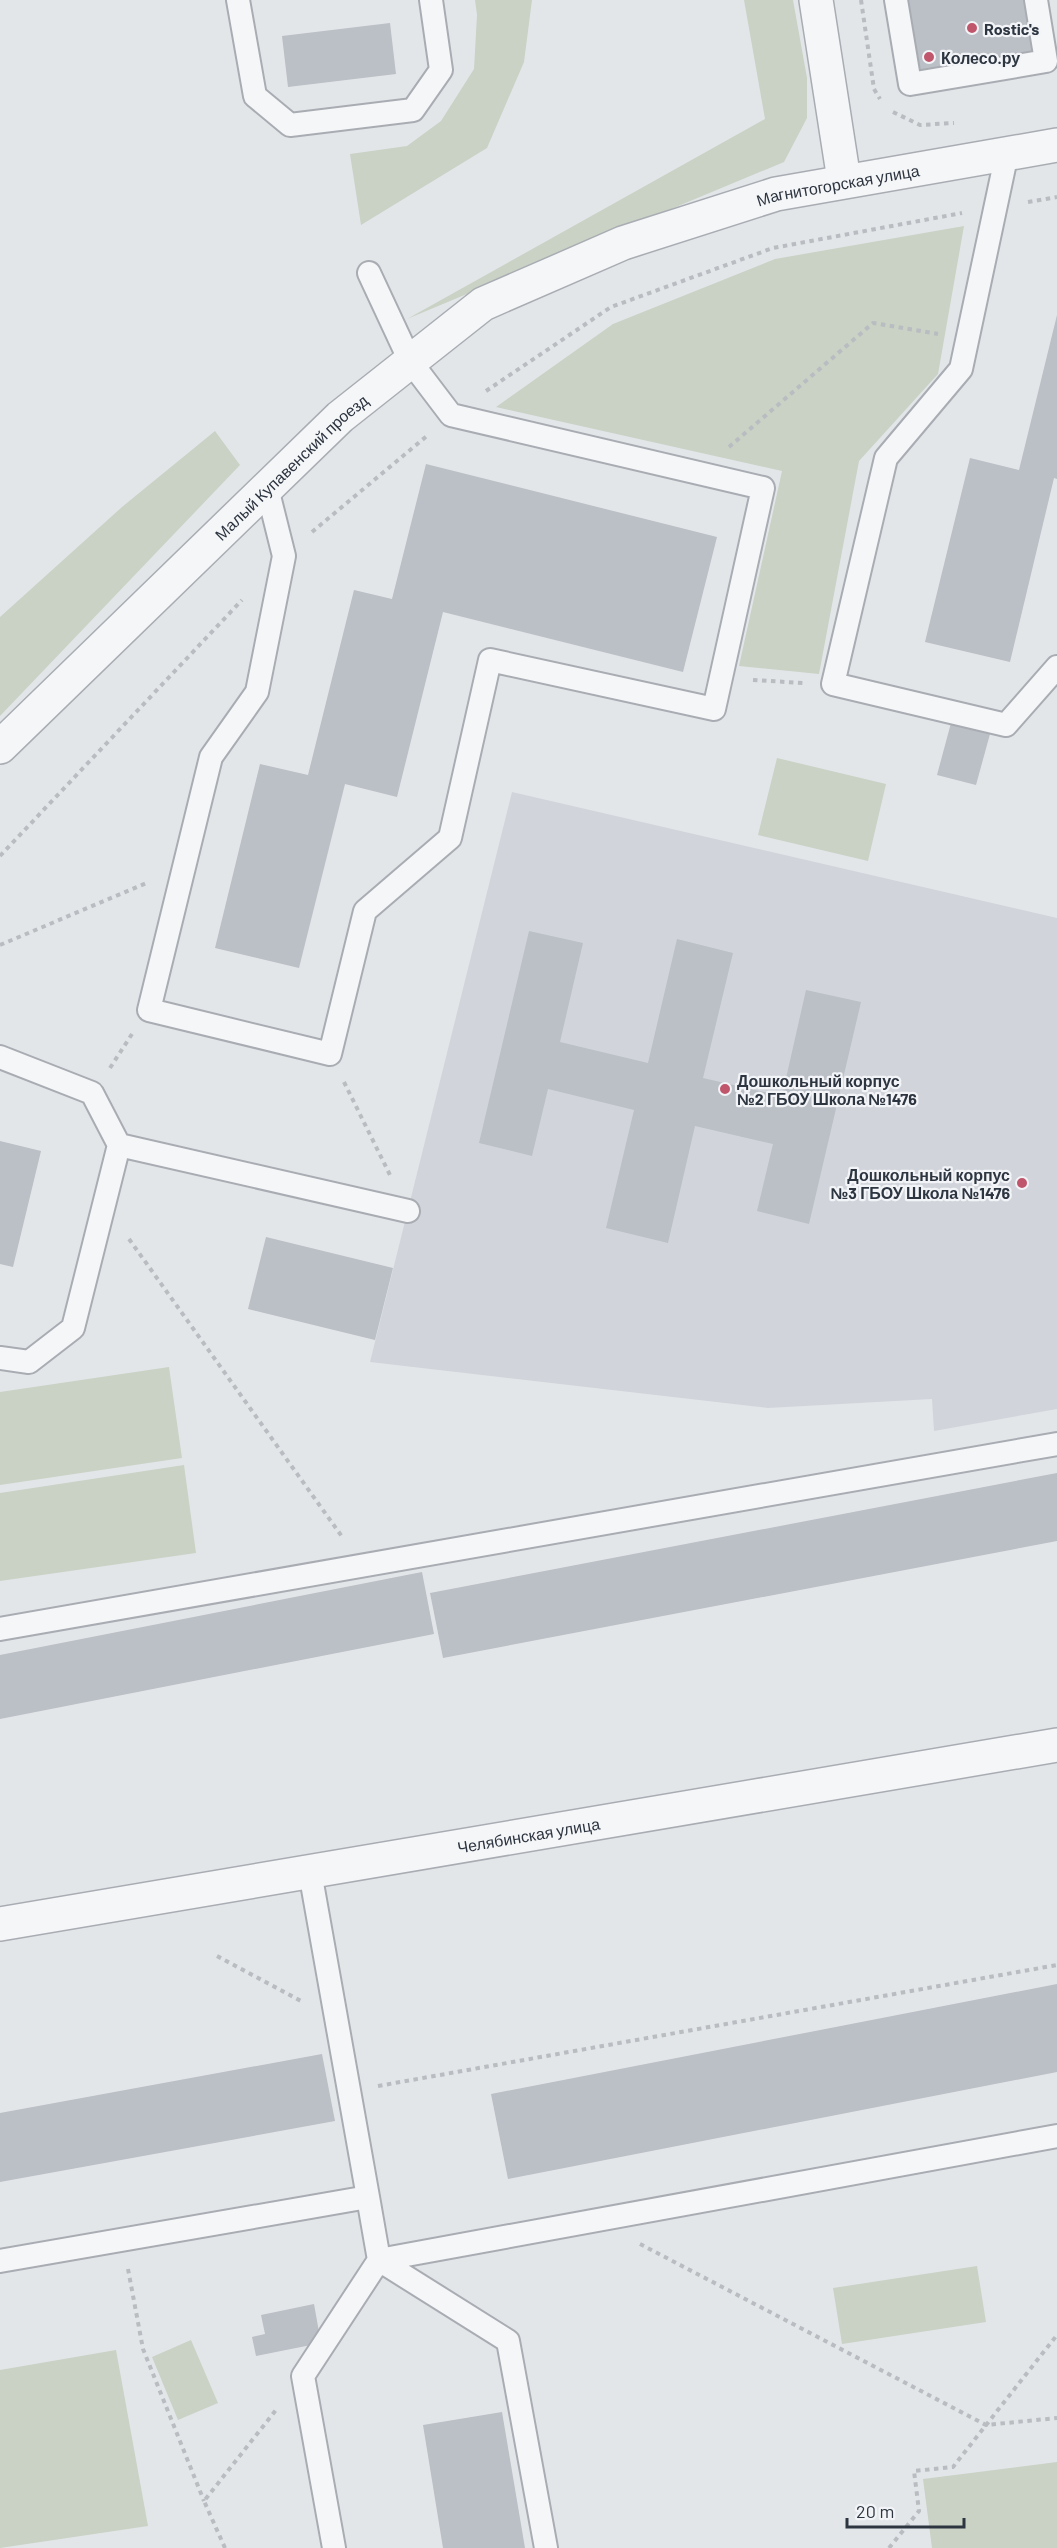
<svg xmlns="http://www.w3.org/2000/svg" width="1057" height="2548" font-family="Barlow,sans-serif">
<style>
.built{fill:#d1d5db}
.green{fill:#c9d2c5}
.building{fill:#bbbfc6}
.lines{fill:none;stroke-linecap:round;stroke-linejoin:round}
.service-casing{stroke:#a9adb3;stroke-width:26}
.minor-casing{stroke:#a9adb3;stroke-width:36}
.path{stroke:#b9bcc1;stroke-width:4;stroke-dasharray:4.5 4.5;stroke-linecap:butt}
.service{stroke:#f5f6f8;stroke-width:22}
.minor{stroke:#f5f6f8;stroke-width:33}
.poi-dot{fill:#c0566c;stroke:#f2f4f7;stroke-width:2}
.labels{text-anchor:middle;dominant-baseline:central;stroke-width:4.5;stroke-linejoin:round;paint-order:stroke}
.poi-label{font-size:16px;font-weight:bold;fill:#2d3540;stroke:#f2f4f7;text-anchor:start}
.street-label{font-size:16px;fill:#2d3540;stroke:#f2f4f7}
</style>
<rect width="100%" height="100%" fill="#e3e6e9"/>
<path class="built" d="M512,792L1057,918V1409L934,1431L932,1399L768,1408L370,1362Z"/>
<path class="green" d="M475,0H532L524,62L487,148L361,225L350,154L407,146L441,121L474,69L477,15Z
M744,0H793L807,78V118L784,162L407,319L765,119Z
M964,226L938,374L859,461L819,674L739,666L782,471L496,407L613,324L775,259Z
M215,431L240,465L0,716V617L122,507Z
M777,758L886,784L868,861L758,835Z
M169,1367L182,1458L0,1485V1392Z
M184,1465L196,1553L0,1581V1493Z
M977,2266L986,2322L842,2344L833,2288Z
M191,2340L218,2403L178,2420L152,2357Z
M116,2350L148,2526L0,2548V2370Z
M1057,2462V2548H932L923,2479Z"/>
<path class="building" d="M906,0H1029L1038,55L918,74Z
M390,23L396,74L288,87L282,36Z
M1057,315V479L1054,478L1010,662L925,642L970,458L1019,470Z
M426,464L717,537L683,672L443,612L397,797L345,784L299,968L215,948L260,764L308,775L354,590L392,599Z
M951,723L990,734L976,785L937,775Z
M529,931L583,943L560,1042L648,1063L677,939L733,953L703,1078L782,1096L806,990L861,1002L809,1224L757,1211L773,1144L695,1126L668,1243L606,1228L634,1110L548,1089L532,1156L479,1143Z
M0,1141L41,1151L13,1267L0,1264Z
M266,1237L393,1268L375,1340L248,1309Z
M1057,1473V1541L443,1658L430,1593Z
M422,1572L434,1634L0,1719V1655Z
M1057,1984V2072L508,2179L491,2094Z
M322,2054L335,2121L0,2182V2113Z
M314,2304L321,2343L256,2356L252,2337L265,2334L261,2315Z
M502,2412L525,2548H443L423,2425Z"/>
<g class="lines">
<defs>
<path id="service" d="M238,0L255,96L290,125L413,110L441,70L431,0
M896,0L910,84L1046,61L1036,0
M1007,153L961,369L886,458L833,684L1006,725L1057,667
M267,488L284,556L257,692L211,757L149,1010L330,1054L365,911L450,838L490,660L714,709L763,488L451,415L410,361L369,273
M0,1057L92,1093L119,1145L73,1328L29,1362L0,1358
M119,1145L408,1211
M0,1629L1057,1444
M379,2260L1057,2136
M379,2260L508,2341L546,2548
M0,2261L368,2197L310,1872
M334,2548L303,2376L379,2260L368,2197"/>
<g id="minor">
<path d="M816,0L844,180"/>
<path id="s1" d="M0,747L340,417L483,304L623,243L776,194L1057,145"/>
<path id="s2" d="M0,1924L1057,1745"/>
</g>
</defs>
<use href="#service" class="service-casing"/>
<use href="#minor" class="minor-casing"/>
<path class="path" d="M861,0L874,89L880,99
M893,112L920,125L954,123
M1028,202L1057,197
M486,391L611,307L773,248L962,213
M729,447L873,323L938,334
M312,532L428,435
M753,680L803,683
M0,856L242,600
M0,945L149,882
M110,1068L132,1034
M344,1082L390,1175
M129,1239L343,1538
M217,1956L301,2001
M378,2086L1057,1965
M640,2244L986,2425L1057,2418
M128,2269L143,2349L204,2501
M225,2548L204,2501L276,2410
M889,2548L919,2511L914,2471L953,2467L1057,2335"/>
<use href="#service" class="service"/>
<use href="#minor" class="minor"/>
</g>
<g class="poi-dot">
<circle cx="972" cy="28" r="6"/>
<circle cx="929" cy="57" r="6"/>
<circle cx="725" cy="1089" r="6"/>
<circle cx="1022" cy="1183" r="6"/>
</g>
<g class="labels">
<g class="poi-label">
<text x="984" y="28">Rostic's</text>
<text x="941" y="57">Колесо.ру</text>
<text x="737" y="1080">Дошкольный корпус<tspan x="737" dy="18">№2 ГБОУ Школа №1476</tspan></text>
<text x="1010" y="1174" text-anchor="end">Дошкольный корпус<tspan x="1010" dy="18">№3 ГБОУ Школа №1476</tspan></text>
</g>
<g class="street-label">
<text stroke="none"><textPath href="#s1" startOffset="1032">Магнитогорская улица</textPath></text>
<text stroke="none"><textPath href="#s1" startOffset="404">Малый Купавенский проезд</textPath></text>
<text stroke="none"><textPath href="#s2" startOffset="536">Челябинская улица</textPath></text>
</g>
</g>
<path d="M847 2518v9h117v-9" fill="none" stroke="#2d3540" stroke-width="3"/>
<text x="856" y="2518" font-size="18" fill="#2d3540" stroke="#f2f4f7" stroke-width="4.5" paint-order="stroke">20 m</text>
</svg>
